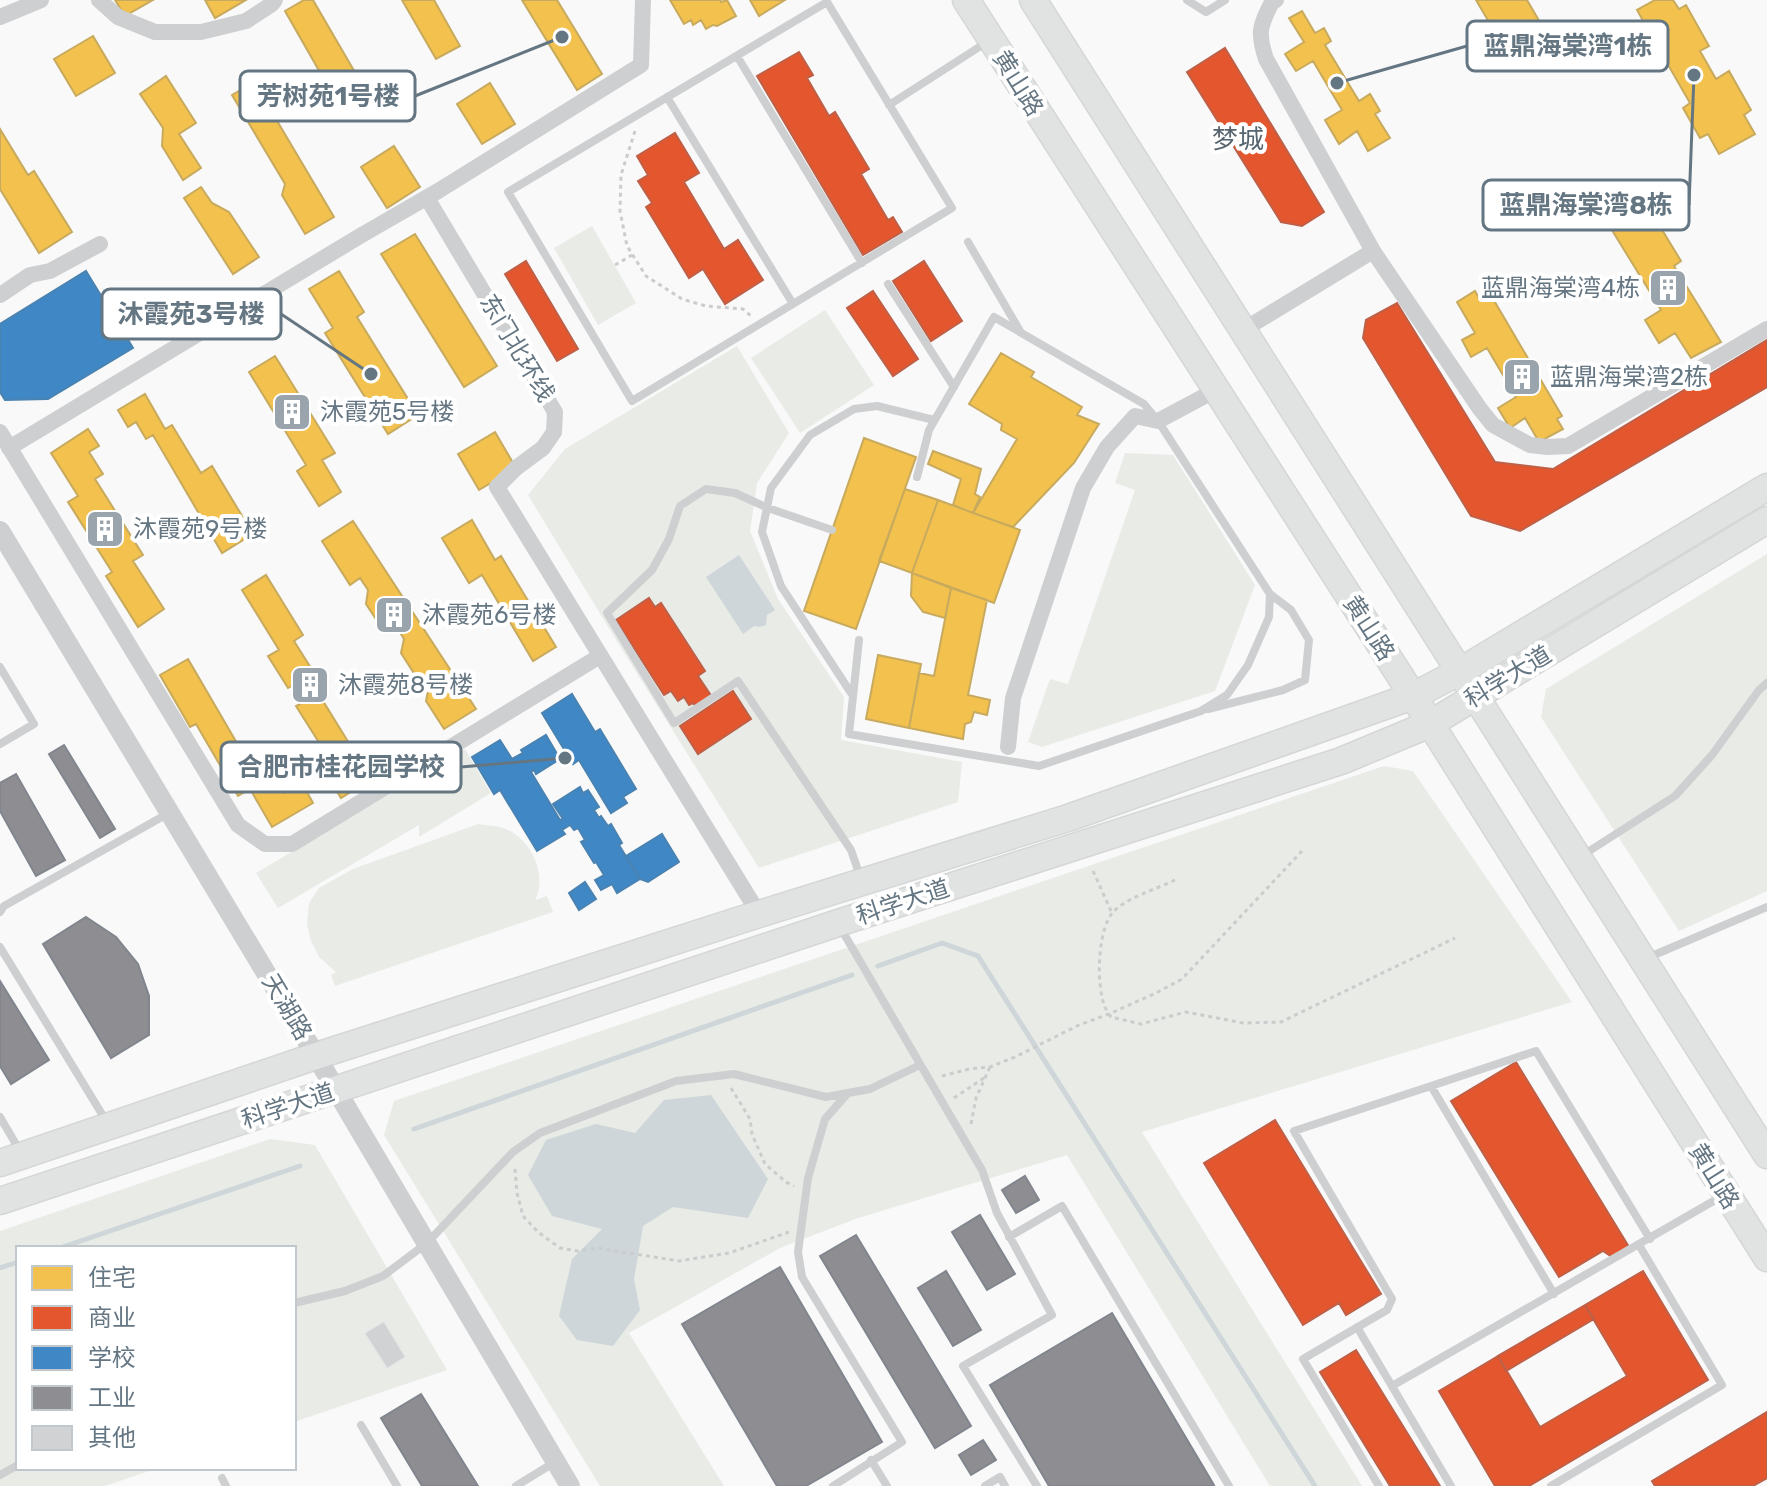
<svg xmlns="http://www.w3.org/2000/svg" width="1767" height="1486" font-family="Rubik,'Noto Sans SC',sans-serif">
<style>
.green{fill:#e8ebe6}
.water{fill:#ced6d9}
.homes{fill:#f2c14e;stroke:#c8aa5e;stroke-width:2}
.shops{fill:#e4572e;stroke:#be6048;stroke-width:2}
.schools{fill:#3f88c5;stroke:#4a83b1;stroke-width:2}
.industry{fill:#8d8d92;stroke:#81868e;stroke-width:2}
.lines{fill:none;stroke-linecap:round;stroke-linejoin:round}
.stream{stroke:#ced6d9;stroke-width:5}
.building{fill:#d0d2d3;stroke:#e8e8e8;stroke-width:2}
.primary-casing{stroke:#d5d6d7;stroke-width:29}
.path{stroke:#cbcccd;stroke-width:3;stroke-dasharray:4 4;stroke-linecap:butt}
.service{stroke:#cecfd0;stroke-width:8}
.minor{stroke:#cecfd0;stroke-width:16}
.tertiary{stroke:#cecfd0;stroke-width:20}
.primary{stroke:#e1e2e2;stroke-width:26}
.labels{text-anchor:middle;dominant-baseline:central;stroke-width:8;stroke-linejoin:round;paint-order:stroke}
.street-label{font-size:24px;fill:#657683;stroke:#fff}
.poi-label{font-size:24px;fill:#657683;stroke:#fff;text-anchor:start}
.neighbourhood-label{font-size:26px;fill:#57646e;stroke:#fff}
.leader{fill:none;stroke:#657683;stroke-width:3}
.callout-dot{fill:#657683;stroke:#fff;stroke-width:3}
.callout{fill:#fff;stroke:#657683;stroke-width:3}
.callout-label{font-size:26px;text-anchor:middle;font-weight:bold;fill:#657683}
</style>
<rect width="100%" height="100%" fill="#f9f9f9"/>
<path class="green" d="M592,226L636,303L598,325L554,248Z
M825,310L874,385L800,433L751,358Z
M737,346L789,433L757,483L750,531L778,599L844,697L841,740L962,762L958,802L759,868L621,648L528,495L565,449Z
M1125,453L1173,455L1255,585L1215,691L1042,747L1028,742L1050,679L1068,684L1135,490L1115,483Z
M1767,554V891L1679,931L1541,717L1546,689Z
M465,749L491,793L419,837V825L278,908L256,873Z
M1384,766L1413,771L1572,1002L1142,1132L1362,1486H1270L1067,1155L858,1218L780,1248L629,1333L724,1486H600L384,1135L394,1101Z
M478,824C488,826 498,825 508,830C533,842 547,876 535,900L547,896L553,912L335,986L331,975L336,972L319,957L311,941L307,925L309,903L319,888L353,869Z
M270,1139L315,1145L447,1370L294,1422V1248H18V1468H158L105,1486H0V1231Z"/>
<path class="water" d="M739,555L775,610L767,615L766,625L759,627L754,626L743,634L706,577Z
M711,1095L768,1179L748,1218L673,1207L643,1226L634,1279L640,1310L613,1346L577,1340L559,1316L572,1259L602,1229L552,1216L528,1175L546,1140L596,1124L635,1133L664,1100Z"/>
<path class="homes" d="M115,0H153L125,16Z
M205,0H246L215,18Z
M304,0H313L371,100L345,116L285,11Z
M402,0H434L460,46L436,59Z
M522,0H557L602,74L577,90Z
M670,0H720L721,2L727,0L736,16L717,26L713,25L706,29L701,20L693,25L691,20L684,24Z
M750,0H785L759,16Z
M1476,0H1527L1555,48L1517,70Z
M1655,0H1673L1679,9L1686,5L1709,46L1700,51L1716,79L1729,71L1751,110L1744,115L1755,134L1719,154L1708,134L1700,138L1683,108L1690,103L1663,56L1656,60L1649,47L1656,44L1637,10Z
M1302,11L1315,33L1324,28L1331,41L1325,45L1359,101L1370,94L1380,111L1375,114L1390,138L1368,151L1357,131L1339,144L1325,120L1342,110L1313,61L1296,71L1285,54L1304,42L1289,18Z
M93,36L115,73L76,96L54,59Z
M166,76L196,123L179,134L201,168L183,180L162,146L163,128L140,94Z
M254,82L334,217L305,234L282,195L285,184L232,95Z
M490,83L515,124L482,144L457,104Z
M0,129L28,175L34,171L72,232L39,253L0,189Z
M394,146L420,187L387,208L361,167Z
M201,187L212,203L229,212L259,257L233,274L184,198Z
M1644,200L1681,261L1674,266L1721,342L1691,358L1675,333L1659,343L1645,320L1661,310L1607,222Z
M415,234L497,366L464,387L381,254Z
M339,271L364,312L357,317L418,415L388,434L325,333L333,328L309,289Z
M1475,291L1479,298L1489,292L1562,416L1557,419L1563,429L1539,442L1525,418L1510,428L1498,408L1516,397L1487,348L1471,357L1462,340L1475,333L1457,302Z
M1001,353L1034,372L1031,377L1082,407L1077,415L1099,424L1074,463L1013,527L973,513L1017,439L1001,430L1002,424L969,404Z
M275,356L335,453L322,460L341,492L319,506L297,471L306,465L249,372Z
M145,394L165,429L172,425L201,473L212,466L253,534L222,553L153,435L146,439L136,422L128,427L118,410Z
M88,429L99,446L89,452L103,474L95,479L143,555L133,561L164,609L138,627L106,576L112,572L68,502L78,496L51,453Z
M495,432L516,468L479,490L458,454Z
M864,438L916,457L856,629L804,611Z
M933,451L981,469L975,494L980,497L973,513L953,505L961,479L928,464Z
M905,489L938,500L912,573L879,561Z
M938,500L1020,530L994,603L912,573Z
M472,520L495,560L501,556L556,647L533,661L482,575L469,583L442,538Z
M353,521L476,709L444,729L426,701L429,686L417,678L401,653L404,639L396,626L385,633L366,604L368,590L360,578L350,585L322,541Z
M912,573L951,588L945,618L923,612L911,596Z
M266,575L303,635L294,641L326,692L320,696L363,766L376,758L384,771L341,798L323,769L330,760L296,706L307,700L297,683L288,688L268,656L279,650L242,590Z
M951,588L987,600L968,695L990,700L987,715L974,712L971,722L965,724L963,739L909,728L919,673L934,676Z
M878,655L921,664L909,728L866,719Z
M188,659L255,774L268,766L284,793L302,783L313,803L272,827L250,789L238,796L196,724L190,727L160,675Z"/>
<path class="shops" d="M1225,48L1324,212L1302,226L1281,222L1187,72Z
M799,52L813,75L807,78L829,116L835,112L869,169L861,174L888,220L893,217L902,232L863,255L757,76Z
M675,133L699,173L684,182L724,249L738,240L763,280L725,304L703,269L689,278L646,207L652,203L638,181L648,175L637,156Z
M526,261L578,349L557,361L505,274Z
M924,261L962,321L931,341L893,281Z
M873,291L918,359L893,376L847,308Z
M1397,303L1495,462L1553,469L1767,340V387L1520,531L1471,516L1363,338L1366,320Z
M649,598L655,607L661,603L705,671L698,676L712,697L696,707L693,703L689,705L684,697L678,701L671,691L664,695L616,620Z
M733,691L751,719L698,754L680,726Z
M1516,1062L1629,1247L1612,1257L1603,1251L1559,1277L1451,1101Z
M1275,1120L1381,1294L1346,1315L1339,1303L1303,1325L1204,1163Z
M1643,1271L1708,1380L1529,1486H1495L1439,1391L1498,1356L1540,1427L1627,1376L1585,1305Z
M1585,1305L1594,1319L1506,1371L1498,1356Z
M1356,1350L1440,1486H1390L1320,1372Z
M1767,1412V1478L1753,1486H1655L1652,1481Z"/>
<path class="schools" d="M86,271L133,348L48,399L5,400L0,392V324Z
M572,694L595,732L600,729L636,789L623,797L627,803L611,813L579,760L573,764L542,713Z
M546,735L560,759L536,774L534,770L531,772L560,820L563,819L553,804L580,787L583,793L588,790L599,807L594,810L599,818L601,816L608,826L611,824L622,843L619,845L640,879L617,893L612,884L601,890L595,880L604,875L596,862L594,863L581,842L585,840L578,828L574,830L570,825L562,830L565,834L537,851L500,790L494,794L472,757L500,740L512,759L523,753L521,750Z
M662,834L679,862L648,882L640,879L626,856Z
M585,882L596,899L579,910L569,893Z"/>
<path class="industry" d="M64,745L115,829L100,838L49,754Z
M16,774L65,860L36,876L0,811V783Z
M86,917L116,937L138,964L149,996V1035L111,1058L43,944Z
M0,981L49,1060L11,1084L0,1066Z
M1025,1176L1039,1200L1016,1213L1002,1190Z
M980,1215L1015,1274L987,1290L952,1232Z
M856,1235L971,1426L935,1448L820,1256Z
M780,1267L882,1442L806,1486H777L682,1324Z
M946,1271L981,1330L953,1346L918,1288Z
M1112,1313L1214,1485L1212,1486H1049L990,1385Z
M421,1394L478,1486H422L381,1418Z
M983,1440L996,1460L971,1475L959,1455Z"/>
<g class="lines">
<path class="stream" d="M878,966L942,943L978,956L1315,1486
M414,1129L852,975
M60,1248L300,1166
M0,1268L18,1262"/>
</g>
<path class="building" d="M384,1321L406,1357L387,1369L364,1333Z"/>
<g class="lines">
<defs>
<path id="primary" d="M966,0L1413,696L1767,1258
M1033,0L1767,1155
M0,1163L316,1056L759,914L1068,818L1413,696L1459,672L1767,487
M0,1201L838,923L1341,761L1430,724L1767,520"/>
</defs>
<use href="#primary" class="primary-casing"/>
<path class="path" d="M635,131L621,175L620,211L627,246L646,276L682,299L706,306L743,309L751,316
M615,265L632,255
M1093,871L1111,911
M1175,880C1155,890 1130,896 1114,911C1097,928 1096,986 1105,1007C1105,1008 1111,1017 1111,1017L1141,1024L1186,1012L1243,1023L1281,1022L1455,938
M942,1076L969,1069L990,1067L1015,1057L1079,1025L1109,1014L1156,993L1182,979L1302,851
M731,1088L750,1119L752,1134L765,1164L786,1182L794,1186
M954,1098L984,1078
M971,1124L976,1098L990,1067
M515,1169L517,1193L523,1216L538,1232L560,1248L578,1251L597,1248L679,1261L729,1253L789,1232"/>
<path class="service" d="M1187,0L1206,12L1225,0
M827,2L952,208L632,401L508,192Z
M737,56L862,263
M667,97L793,304
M889,105L987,42
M968,242L1020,331
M888,284L954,387
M832,530L768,508L735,493L706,489L680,506L669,539L652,570L607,613L674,723L738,681L851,850L861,879
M859,640L849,734L1039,766L1201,711L1227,695L1248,665L1269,617L1270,594L1158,421L1144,404L994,317L929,430L917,477
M0,667L34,724L0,744
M853,696L781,586L762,532L771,488L810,435L854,409L877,406L934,420
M1208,709L1283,690L1305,680L1309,640L1291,610L1270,594
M1583,855L1675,796L1712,755L1759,690L1767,683
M0,912L4,906L169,813
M840,927L982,1170L997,1213L1052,1315L963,1366L1037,1486
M0,947L108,1124
M1647,958L1767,907
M1431,1086L1536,1051L1650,1239
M0,1117L20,1151
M1009,1237L1062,1206L1229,1486
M294,1303L345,1291L383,1276L427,1243L513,1152L540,1133L676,1081L734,1074L826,1097L870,1089L920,1065
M1357,1327L1451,1486
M1392,1386L1724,1195
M361,1425L397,1486
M871,1460L887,1486
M0,1475L18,1465
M222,1478L226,1486
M516,1486L555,1462
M833,1486L902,1442L802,1277L798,1252L808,1178L825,1119L847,1094
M985,1486L1000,1477L1005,1486
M1379,1486L1303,1359L1387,1310L1392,1299L1294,1131L1431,1086L1554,1294
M1551,1486L1722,1385L1639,1245"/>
<path class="minor" d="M99,0L118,17L155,32H201L246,21L272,4L275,0
M1276,0L1272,2C1260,26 1257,32 1266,59L1373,251L1480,409L1493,425L1530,445L1547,447L1568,446L1767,329
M0,17L41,0
M427,198L555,412L554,432L543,448L516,468L497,487L759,914
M0,295L30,275L50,271L100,244
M1243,330L1373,251
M0,432L238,825L265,844H292L600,656
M9,448L360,236L438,191L641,65L643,0
M1008,747L1013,698L1083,488L1107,447L1135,416L1158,421L1216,390"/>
<path class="tertiary" d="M0,531L316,1056L570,1486"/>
<use href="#primary" class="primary"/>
</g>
<defs>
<symbol id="building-square" viewBox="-11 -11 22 22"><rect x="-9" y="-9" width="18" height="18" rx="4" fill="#99a4ac" stroke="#fff"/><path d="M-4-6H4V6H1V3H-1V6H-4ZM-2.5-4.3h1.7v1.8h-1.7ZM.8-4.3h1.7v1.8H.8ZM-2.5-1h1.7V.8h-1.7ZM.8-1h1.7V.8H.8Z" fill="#fff"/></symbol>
</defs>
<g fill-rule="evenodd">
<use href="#building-square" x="1646" y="266" width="44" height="44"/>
<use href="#building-square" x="1500" y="355" width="44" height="44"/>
<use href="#building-square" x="270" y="390" width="44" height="44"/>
<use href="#building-square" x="83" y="507" width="44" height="44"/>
<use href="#building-square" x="372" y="593" width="44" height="44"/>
<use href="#building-square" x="288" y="663" width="44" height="44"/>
</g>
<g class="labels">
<g class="street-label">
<text transform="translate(1018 83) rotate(58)">黄山路</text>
<text transform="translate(517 348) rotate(59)">东门北环线</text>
<text transform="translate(1369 628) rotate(57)">黄山路</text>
<text transform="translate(1508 677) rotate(-31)">科学大道</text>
<text transform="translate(903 902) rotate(-18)">科学大道</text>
<text transform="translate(287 1007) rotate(59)">天湖路</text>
<text transform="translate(288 1106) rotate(-18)">科学大道</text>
<text transform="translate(1714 1176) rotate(58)">黄山路</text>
</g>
<g class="poi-label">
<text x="1640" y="288" text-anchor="end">蓝鼎海棠湾4栋</text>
<text x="1550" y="377">蓝鼎海棠湾2栋</text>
<text x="320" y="412">沐霞苑5号楼</text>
<text x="133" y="529">沐霞苑9号楼</text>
<text x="422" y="615">沐霞苑6号楼</text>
<text x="338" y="685">沐霞苑8号楼</text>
</g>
<g class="neighbourhood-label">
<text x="1238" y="139">梦城</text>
</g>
</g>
<path class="leader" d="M1337 83L1467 46M562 37L415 96M1694 75L1689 205M371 374L281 314M565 758L461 767"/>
<g class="callout-dot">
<circle cx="1337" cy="83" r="8"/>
<circle cx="562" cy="37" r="8"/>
<circle cx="1694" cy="75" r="8"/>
<circle cx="371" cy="374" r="8"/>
<circle cx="565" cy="758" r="8"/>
</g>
<g class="callout">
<rect x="1467" y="21" width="201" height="50" rx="8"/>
<rect x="240" y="71" width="175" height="50" rx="8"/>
<rect x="1483" y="180" width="206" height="50" rx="8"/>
<rect x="102" y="289" width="179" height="50" rx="8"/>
<rect x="221" y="742" width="240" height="50" rx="8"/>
</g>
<g class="callout-label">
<text x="1568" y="55">蓝鼎海棠湾1栋</text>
<text x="328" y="105">芳树苑1号楼</text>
<text x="1586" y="214">蓝鼎海棠湾8栋</text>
<text x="191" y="323">沐霞苑3号楼</text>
<text x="341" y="776">合肥市桂花园学校</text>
</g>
<rect x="16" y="1246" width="280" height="224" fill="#ffffff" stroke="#c1c8cd" stroke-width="2"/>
<rect x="32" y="1266" width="40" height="24" fill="#f2c14e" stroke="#c1c8cd" stroke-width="2"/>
<text x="88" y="1286" font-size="24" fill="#657683">住宅</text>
<rect x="32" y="1306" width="40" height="24" fill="#e4572e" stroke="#c1c8cd" stroke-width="2"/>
<text x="88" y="1326" font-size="24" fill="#657683">商业</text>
<rect x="32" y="1346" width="40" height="24" fill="#3f88c5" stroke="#c1c8cd" stroke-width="2"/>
<text x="88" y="1366" font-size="24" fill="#657683">学校</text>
<rect x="32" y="1386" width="40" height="24" fill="#8d8d92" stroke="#c1c8cd" stroke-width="2"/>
<text x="88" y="1406" font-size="24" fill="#657683">工业</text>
<rect x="32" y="1426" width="40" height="24" fill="#d0d2d3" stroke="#c1c8cd" stroke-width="2"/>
<text x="88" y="1446" font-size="24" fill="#657683">其他</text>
</svg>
